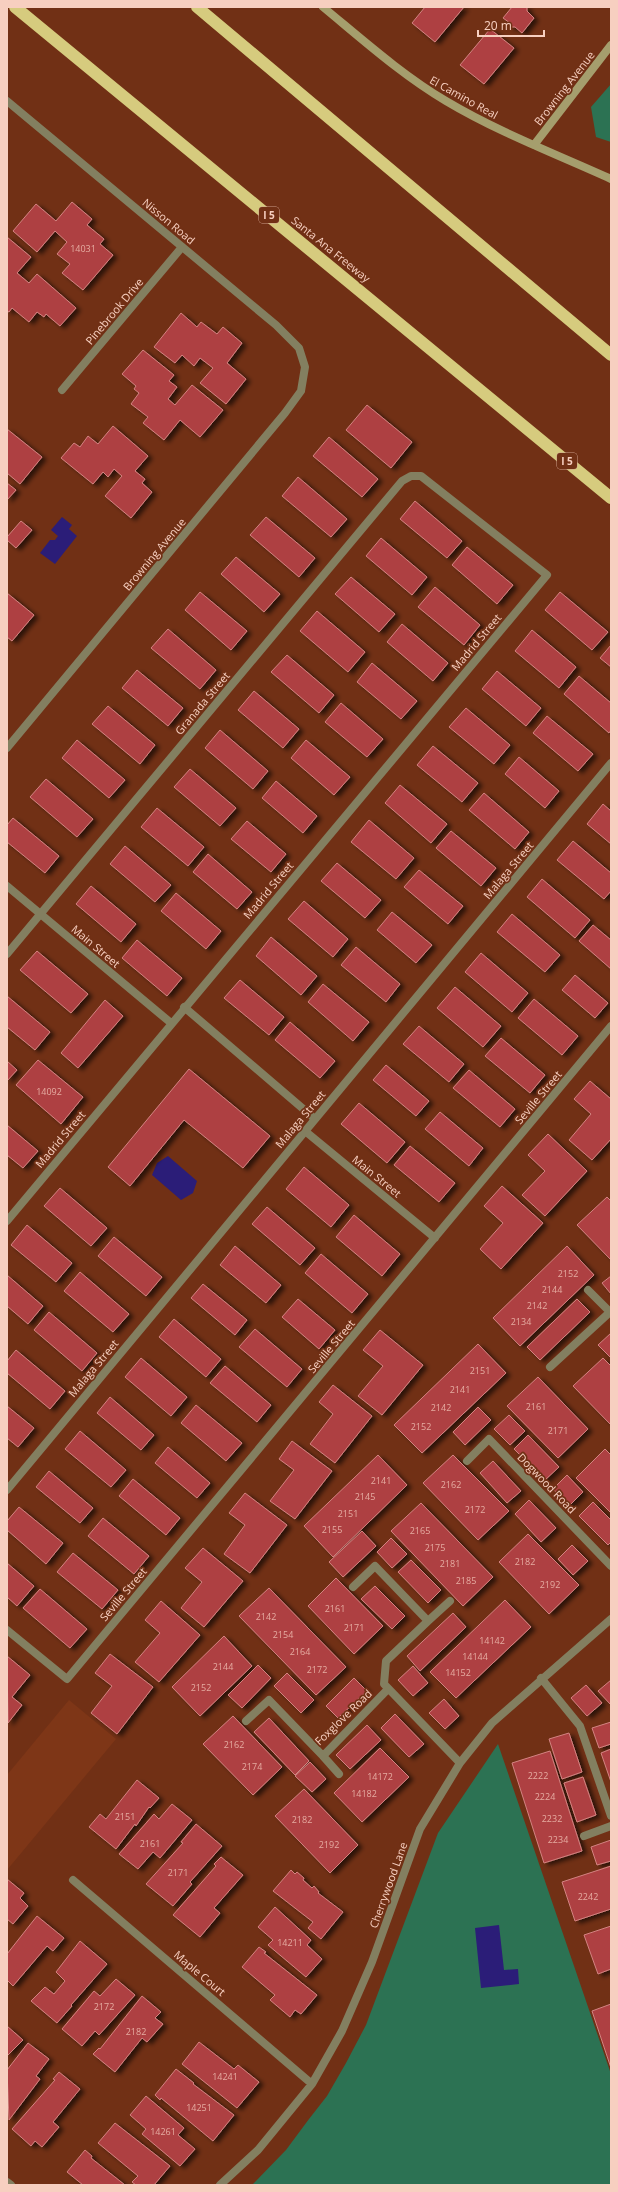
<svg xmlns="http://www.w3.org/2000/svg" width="618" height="2192" font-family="'Open Sans',sans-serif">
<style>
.built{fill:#7e3617}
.green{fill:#2c7253}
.water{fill:#2b1d78}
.building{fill:#ae3f43;stroke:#d38381;filter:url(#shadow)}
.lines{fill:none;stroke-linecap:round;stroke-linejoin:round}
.minor{stroke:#837f60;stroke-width:8}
.tertiary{stroke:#837f60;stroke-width:8}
.secondary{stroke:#a59e6d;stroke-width:8}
.motorway{stroke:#d6cb7e;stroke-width:12}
.labels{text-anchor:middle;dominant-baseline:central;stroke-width:3.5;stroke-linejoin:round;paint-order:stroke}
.number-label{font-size:9px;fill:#e5aba1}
.shield{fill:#713015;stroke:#cf9f8d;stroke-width:1}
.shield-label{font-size:10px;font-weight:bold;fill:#f7cfc0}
.street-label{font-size:11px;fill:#f7cfc0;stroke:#713015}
</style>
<defs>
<filter id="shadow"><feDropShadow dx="4.5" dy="2.5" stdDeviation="2" flood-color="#0009"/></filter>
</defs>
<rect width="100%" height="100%" fill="#713015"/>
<path class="built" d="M69,1700L116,1739L7,1870V1775Z"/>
<path class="green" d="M611,84V142L596,137L591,107Z
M498,1744L611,2074V2185H252L286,2150L309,2119L327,2096L346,2063L366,2025L438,1833Z"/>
<path class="water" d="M62,517L72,525L69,529L77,536L55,564L40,553L50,540H55L58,536L51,530Z
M168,1156L197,1181L193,1193L181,1200L152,1175L157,1163Z
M499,1925L504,1970L518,1969L519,1984L481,1988L475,1928Z"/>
<path class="building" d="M425,7H464L435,42L412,23Z
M512,7H527V11L534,18L522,33L515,27H510V23L503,18Z
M490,29L514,48L484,84L460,65Z
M72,202L92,219L87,225L104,239L100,244L113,255L83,290L62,273L70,264L57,254L67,242L55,231L37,252L13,231L36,204L56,221Z
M7,237L31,257L17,273L29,283L37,274L76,308L60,326L46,314L44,317L37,312L29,322L12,308L9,312L7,311Z
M181,313L197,327L201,322L217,334L223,327L242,343L227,363L246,379L226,404L200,383L213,368L200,358L194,366L182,355L175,363L154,347Z
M143,350L174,375L169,381L177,387L168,399L175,405L192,385L223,410L200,437L180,420L164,440L143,423L148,417L131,404L139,393L134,389L136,386L122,374Z
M367,405L412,442L391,468L346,430Z
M113,426L148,456L135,471L145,479L142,483L152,492L131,518L105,496L122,476L114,469L108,477L103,472L93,484L61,458L74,443L80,447L88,436L98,444Z
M7,429L42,457L20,484L7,473Z
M329,437L378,479L362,497L313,456Z
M298,477L347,519L331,537L282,496Z
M7,483L16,490L7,500Z
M415,501L462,541L447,558L400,519Z
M266,517L315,558L299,577L250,535Z
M21,521L32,530L16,548L7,540V537Z
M381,538L427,577L412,595L366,556Z
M467,547L513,585L497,604L452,565Z
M236,557L280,594L264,612L221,574Z
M351,577L395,614L379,632L335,594Z
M435,587L480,625L464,645L418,607Z
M200,592L247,631L231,650L185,610Z
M560,592L608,632L592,650L545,610Z
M7,593L34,615L12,641L7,637Z
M317,611L365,652L348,672L300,631Z
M402,624L448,663L433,681L387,642Z
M168,629L216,670L200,689L151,648Z
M532,630L576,667L559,688L515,651Z
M611,645V667L600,658Z
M287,655L334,695L319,713L271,672Z
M372,663L417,701L401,719L357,682Z
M137,670L183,708L168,726L122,688Z
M497,671L541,708L526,726L482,689Z
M579,676L611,703V730L609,733L564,694Z
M254,691L299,729L283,748L238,710Z
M341,703L383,739L367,757L325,722Z
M108,706L155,745L140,764L92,724Z
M466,708L510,745L494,764L449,727Z
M547,716L593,754L578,771L533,733Z
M220,730L268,771L253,789L205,748Z
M77,740L125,780L109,798L62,758Z
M306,740L350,777L334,795L291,758Z
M433,746L478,783L462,802L417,765Z
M519,757L559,791L545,808L505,774Z
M190,769L236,808L220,826L174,787Z
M46,779L93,819L77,837L30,797Z
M276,781L317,816L303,833L262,798Z
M400,785L447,824L431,843L385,803Z
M484,793L529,832L515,849L469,810Z
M603,804L611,811V844L587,824Z
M157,808L204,847L188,866L141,827Z
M13,818L59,856L45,873L7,842V825Z
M369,820L414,858L396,879L351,842Z
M247,821L286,854L271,872L231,839Z
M451,831L496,868L481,886L436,848Z
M573,841L611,873V891L604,899L557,860Z
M125,846L171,885L155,902L110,864Z
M208,854L252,892L237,909L193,872Z
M337,863L381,900L365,918L321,881Z
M419,870L463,906L448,924L404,887Z
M542,879L590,920L575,938L527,897Z
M91,886L136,924L121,942L76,904Z
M176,893L221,931L206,949L161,911Z
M304,901L348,939L333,957L288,919Z
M392,912L432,945L416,963L377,930Z
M512,914L560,955L545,972L497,932Z
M593,925L611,940V969L579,941Z
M271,937L317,976L301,995L256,956Z
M137,940L182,978L167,996L122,958Z
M356,947L400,984L386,1002L341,965Z
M37,951L88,994L71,1013L20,970Z
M481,953L528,993L512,1012L465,972Z
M575,975L608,1003L595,1018L562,990Z
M240,980L284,1017L269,1035L224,998Z
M323,984L369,1022L353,1041L308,1002Z
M455,987L501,1026L483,1047L437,1008Z
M7,996L50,1032L35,1050L7,1027Z
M534,999L578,1036L562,1055L518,1018Z
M105,1000L123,1016L78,1068L61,1053Z
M290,1022L335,1061L320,1078L275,1040Z
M419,1026L464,1064L449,1082L403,1044Z
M501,1038L545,1075L530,1093L485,1056Z
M38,1060L83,1097L61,1124L16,1085Z
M7,1061L17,1070L7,1081Z
M386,1065L429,1101L416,1116L373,1080Z
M189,1069L270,1136L243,1168L184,1120L130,1186L108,1167Z
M469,1070L515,1109L500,1127L453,1088Z
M590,1081L611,1099V1139L592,1160L569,1140L591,1114L574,1099Z
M359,1103L405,1142L387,1163L341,1124Z
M440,1112L483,1148L469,1166L425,1129Z
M7,1125L38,1151L23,1168L7,1155Z
M548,1134L587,1171L545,1216L522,1195L545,1171L528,1155Z
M410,1146L455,1183L439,1202L394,1165Z
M304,1167L349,1205L331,1227L286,1189Z
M502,1186L543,1223L501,1269L480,1249L503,1223L484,1206Z
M60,1188L107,1228L91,1246L44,1206Z
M607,1197L611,1201V1260L577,1225Z
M267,1207L315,1248L300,1265L252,1224Z
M354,1215L400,1254L382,1276L336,1237Z
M27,1225L72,1263L56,1282L11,1245Z
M114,1237L162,1277L146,1296L98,1256Z
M235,1246L281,1285L266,1303L220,1265Z
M567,1246L594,1275L520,1346L493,1318Z
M321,1254L368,1294L352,1313L305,1273Z
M80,1272L129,1314L113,1332L64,1291Z
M7,1275L43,1306L28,1324L7,1306Z
M611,1276V1294L602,1283Z
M203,1284L247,1320L235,1335L191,1298Z
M298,1299L335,1330L319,1349L282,1317Z
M577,1299L590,1312L540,1360L527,1347Z
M49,1312L97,1353L82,1371L34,1330Z
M174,1319L221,1359L206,1377L159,1337Z
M255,1329L302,1369L287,1387L239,1347Z
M380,1330L423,1365L382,1415L358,1396L383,1366L363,1350Z
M611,1333V1358L598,1345Z
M478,1344L506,1373L422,1453L394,1425Z
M16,1350L65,1391L50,1409L7,1373V1361Z
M141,1358L187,1397L171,1416L125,1377Z
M603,1358L611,1366V1425L573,1386Z
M225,1366L271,1405L257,1422L210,1383Z
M538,1377L588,1429L558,1458L507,1406Z
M333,1385L372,1416L335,1463L310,1444L333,1414L319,1402Z
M110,1397L154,1435L141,1450L97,1413Z
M196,1405L242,1443L226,1461L181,1423Z
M7,1406L34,1428L18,1447L7,1438Z
M478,1407L491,1420L465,1445L453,1432Z
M509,1415L525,1431L510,1445L494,1429Z
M80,1431L126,1470L111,1487L65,1449Z
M528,1435L559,1467L545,1480L514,1449Z
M292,1441L332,1471L295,1519L270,1501L294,1470L279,1459Z
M168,1447L210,1483L197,1498L155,1463Z
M605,1449L611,1455V1513L576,1478Z
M378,1455L407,1485L333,1557L304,1526Z
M453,1455L509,1511L478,1540L423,1483Z
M493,1461L521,1491L507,1503L480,1473Z
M49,1471L93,1508L80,1523L36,1487Z
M567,1475L583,1492L569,1506L553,1489Z
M133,1479L180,1518L166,1535L119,1496Z
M245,1493L287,1525L250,1573L224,1554L245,1525L229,1513Z
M529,1500L556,1528L541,1542L515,1514Z
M593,1502L611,1520V1542L608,1545L579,1516Z
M421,1503L493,1577L463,1606L391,1531Z
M19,1507L63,1543L46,1564L7,1530V1521Z
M103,1518L149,1556L134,1574L88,1536Z
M362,1531L376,1546L343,1577L329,1562Z
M528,1534L579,1585L549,1614L499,1562Z
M391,1538L407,1554L392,1568L377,1552Z
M572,1545L588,1561L573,1575L558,1559Z
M203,1548L243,1581L204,1627L181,1608L202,1582L185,1568Z
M73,1553L118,1590L102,1609L57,1572Z
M411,1560L441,1590L428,1603L398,1572Z
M7,1563L34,1586L17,1606L7,1597Z
M336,1578L383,1626L354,1654L308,1606Z
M375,1586L405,1616L392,1629L361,1599Z
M269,1588L346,1667L316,1695L239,1616Z
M40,1589L87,1629L70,1648L23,1608Z
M505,1600L531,1627L456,1698L430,1672Z
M161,1601L200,1635L159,1682L135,1662L160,1633L145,1620Z
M453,1613L466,1627L420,1671L407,1656Z
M224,1636L252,1666L200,1716L172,1687Z
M110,1654L153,1687L117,1734L91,1713L112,1686L95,1673Z
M7,1656L30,1675L12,1697L22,1705L8,1723Z
M258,1665L271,1678L242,1708L228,1695Z
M413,1666L428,1683L413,1696L398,1680Z
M287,1673L314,1700L301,1713L274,1686Z
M354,1678L367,1691L338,1718L326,1706Z
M611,1680V1705L598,1691Z
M586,1685L602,1703L587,1716L571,1698Z
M444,1699L459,1716L445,1729L429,1713Z
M395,1714L424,1744L409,1757L381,1728Z
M233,1716L282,1767L253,1795L203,1744Z
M269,1718L309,1761L295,1775L254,1732Z
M611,1722V1744L599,1748L592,1728Z
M367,1725L381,1740L350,1769L336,1755Z
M569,1733L582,1772L562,1779L549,1739Z
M380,1748L409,1777L362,1822L334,1793Z
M611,1749V1782L601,1753Z
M550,1751L582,1851L544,1863L512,1763Z
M310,1762L326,1779L312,1792L295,1776Z
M583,1777L596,1815L577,1822L564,1783Z
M137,1780L159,1798L150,1808L149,1807L136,1826L135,1824L116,1849L89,1827L100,1814L106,1819Z
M304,1789L358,1845L330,1873L275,1816Z
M172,1804L192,1820L160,1858L153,1852L138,1869L119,1854L154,1814L159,1819Z
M196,1824L222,1846L190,1882L192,1884L173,1906L146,1884L183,1843L181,1842Z
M611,1840V1861L597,1865L591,1847Z
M221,1857L243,1875L214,1908L220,1913L200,1937L173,1915L216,1866L214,1864Z
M611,1866V1909L575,1921L562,1882Z
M291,1870L295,1874L297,1872L304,1878L303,1880L312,1888L314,1886L319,1892L318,1893L343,1912L321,1939L308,1928L313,1922L273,1891Z
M7,1879L24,1893L20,1898L28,1906L13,1924L7,1919Z
M275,1907L311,1940L307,1945L322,1959L306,1977L268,1945L273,1940L258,1927Z
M37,1916L64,1938L53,1951L47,1946L13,1986L7,1980V1954Z
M611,1926V1969L598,1974L584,1935Z
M80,1941L107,1964L71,2005L72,2006L57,2023L31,2001L45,1987L54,1994L65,1981L56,1972Z
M259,1947L266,1952L264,1953L317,1995L301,2014L295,2010L290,2017L270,2000L275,1995L242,1967Z
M116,1979L135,1995L99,2035L95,2031L82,2046L62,2029L94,1991L100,1996Z
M142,1996L161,2012L155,2018L163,2024L147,2042L142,2038L115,2072L93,2054L99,2048L100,2049Z
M611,2004V2068L592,2011Z
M7,2026L23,2040L7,2056Z
M199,2042L234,2069L238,2065L259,2082L237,2108L182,2064Z
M28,2043L49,2059L36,2076L40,2079L9,2120L7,2070Z
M176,2069L194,2083L193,2084L234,2115L213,2141L161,2098L160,2100L155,2095Z
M59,2072L80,2089L53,2122L59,2127L42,2147L35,2141L31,2146L12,2129L55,2080L53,2079Z
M146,2096L184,2128L178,2135L195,2149L180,2166L142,2134L146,2129L130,2115Z
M115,2123L170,2166L154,2185H136L132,2182L138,2176L98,2143Z
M85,2150L92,2156L91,2158L125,2185H83L67,2172Z"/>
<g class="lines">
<path class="minor" d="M62,390L182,247
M7,886L171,1023
M7,954L402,481L411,476H421L547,575L7,1221
M184,1007L315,1119
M305,1131L435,1238
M588,1290L611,1313
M550,1367L610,1312
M467,1461L489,1439L611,1566
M7,1490L611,763
M353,1587L375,1566L428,1621L386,1661L384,1684L460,1763
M428,1621L450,1601
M7,1630L67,1679L611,1026
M541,1678L580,1726L611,1816
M246,1721L269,1700L323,1756L388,1689
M323,1756L339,1774
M584,1836L611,1826
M73,1880L312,2084
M7,2182L11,2185
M220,2185L258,2150L312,2084L342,2031L372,1962L420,1829L460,1763L492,1723L611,1619"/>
<path class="tertiary" d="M7,101L276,325L299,348L305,367L301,391L285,413L7,748"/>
<path class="secondary" d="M323,7C363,40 402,75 446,101C498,132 556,154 611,179
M534,145L611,45"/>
<path class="motorway" d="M15,7L611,498
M197,7L611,355"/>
</g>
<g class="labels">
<g class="number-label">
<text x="83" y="248">14031</text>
<text x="49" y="1091">14092</text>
<text x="568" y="1273">2152</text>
<text x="552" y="1289">2144</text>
<text x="537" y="1305">2142</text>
<text x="521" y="1321">2134</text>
<text x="480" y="1370">2151</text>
<text x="460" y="1389">2141</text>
<text x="536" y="1406">2161</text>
<text x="441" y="1407">2142</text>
<text x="421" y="1426">2152</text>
<text x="558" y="1430">2171</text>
<text x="381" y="1480">2141</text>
<text x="451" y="1484">2162</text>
<text x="365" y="1496">2145</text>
<text x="475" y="1509">2172</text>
<text x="348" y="1513">2151</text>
<text x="332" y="1529">2155</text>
<text x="420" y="1530">2165</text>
<text x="435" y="1547">2175</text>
<text x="525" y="1561">2182</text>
<text x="450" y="1563">2181</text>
<text x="466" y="1580">2185</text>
<text x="550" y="1584">2192</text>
<text x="335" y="1608">2161</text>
<text x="266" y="1616">2142</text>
<text x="354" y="1627">2171</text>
<text x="283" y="1634">2154</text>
<text x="492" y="1640">14142</text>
<text x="300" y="1651">2164</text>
<text x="475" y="1656">14144</text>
<text x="223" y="1666">2144</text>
<text x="317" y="1669">2172</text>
<text x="458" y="1672">14152</text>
<text x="201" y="1687">2152</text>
<text x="234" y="1744">2162</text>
<text x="252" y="1766">2174</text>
<text x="538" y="1775">2222</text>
<text x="380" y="1776">14172</text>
<text x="364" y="1793">14182</text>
<text x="545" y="1796">2224</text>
<text x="125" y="1816">2151</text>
<text x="552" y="1818">2232</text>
<text x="302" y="1819">2182</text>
<text x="558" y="1839">2234</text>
<text x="150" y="1843">2161</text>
<text x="329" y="1844">2192</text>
<text x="178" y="1872">2171</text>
<text x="588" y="1896">2242</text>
<text x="290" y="1942">14211</text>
<text x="104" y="2006">2172</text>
<text x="136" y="2031">2182</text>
<text x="225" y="2076">14241</text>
<text x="199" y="2107">14251</text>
<text x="163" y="2131">14261</text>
</g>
<g class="shield">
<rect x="259" y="207" width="20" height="16" rx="3"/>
<rect x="557" y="453" width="20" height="16" rx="3"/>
</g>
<g class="shield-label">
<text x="269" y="215">I 5</text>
<text x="567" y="461">I 5</text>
</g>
<g class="street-label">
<text transform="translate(564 88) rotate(-52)">Browning Avenue</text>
<text transform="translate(464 97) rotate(29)">El Camino Real</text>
<text transform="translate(169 221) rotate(40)">Nisson Road</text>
<text transform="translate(331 249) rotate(39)">Santa Ana Freeway</text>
<text transform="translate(114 311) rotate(-50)">Pinebrook Drive</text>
<text transform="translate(154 554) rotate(-50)">Browning Avenue</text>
<text transform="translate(476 642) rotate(-50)">Madrid Street</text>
<text transform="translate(202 703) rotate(-50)">Granada Street</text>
<text transform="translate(508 870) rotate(-50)">Malaga Street</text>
<text transform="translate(268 890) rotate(-50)">Madrid Street</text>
<text transform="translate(96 946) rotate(40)">Main Street</text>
<text transform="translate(538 1097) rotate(-50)">Seville Street</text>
<text transform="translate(300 1119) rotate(-50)">Malaga Street</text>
<text transform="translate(60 1139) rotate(-50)">Madrid Street</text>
<text transform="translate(377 1176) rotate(39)">Main Street</text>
<text transform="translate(331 1346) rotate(-50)">Seville Street</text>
<text transform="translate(93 1368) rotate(-50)">Malaga Street</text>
<text transform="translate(547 1483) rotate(46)">Dogwood Road</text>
<text transform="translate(123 1594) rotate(-50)">Seville Street</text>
<text transform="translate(343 1717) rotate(-44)">Foxglove Road</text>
<text transform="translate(388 1885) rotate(-70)">Cherrywood Lane</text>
<text transform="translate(200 1973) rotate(40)">Maple Court</text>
</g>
</g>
<rect width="618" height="2192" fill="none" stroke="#f7cfc0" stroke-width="16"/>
<path d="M478 30v6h66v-6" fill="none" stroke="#f7cfc0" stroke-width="2"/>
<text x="484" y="30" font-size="12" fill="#f7cfc0" stroke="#713015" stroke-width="3" paint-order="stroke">20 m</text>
</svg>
